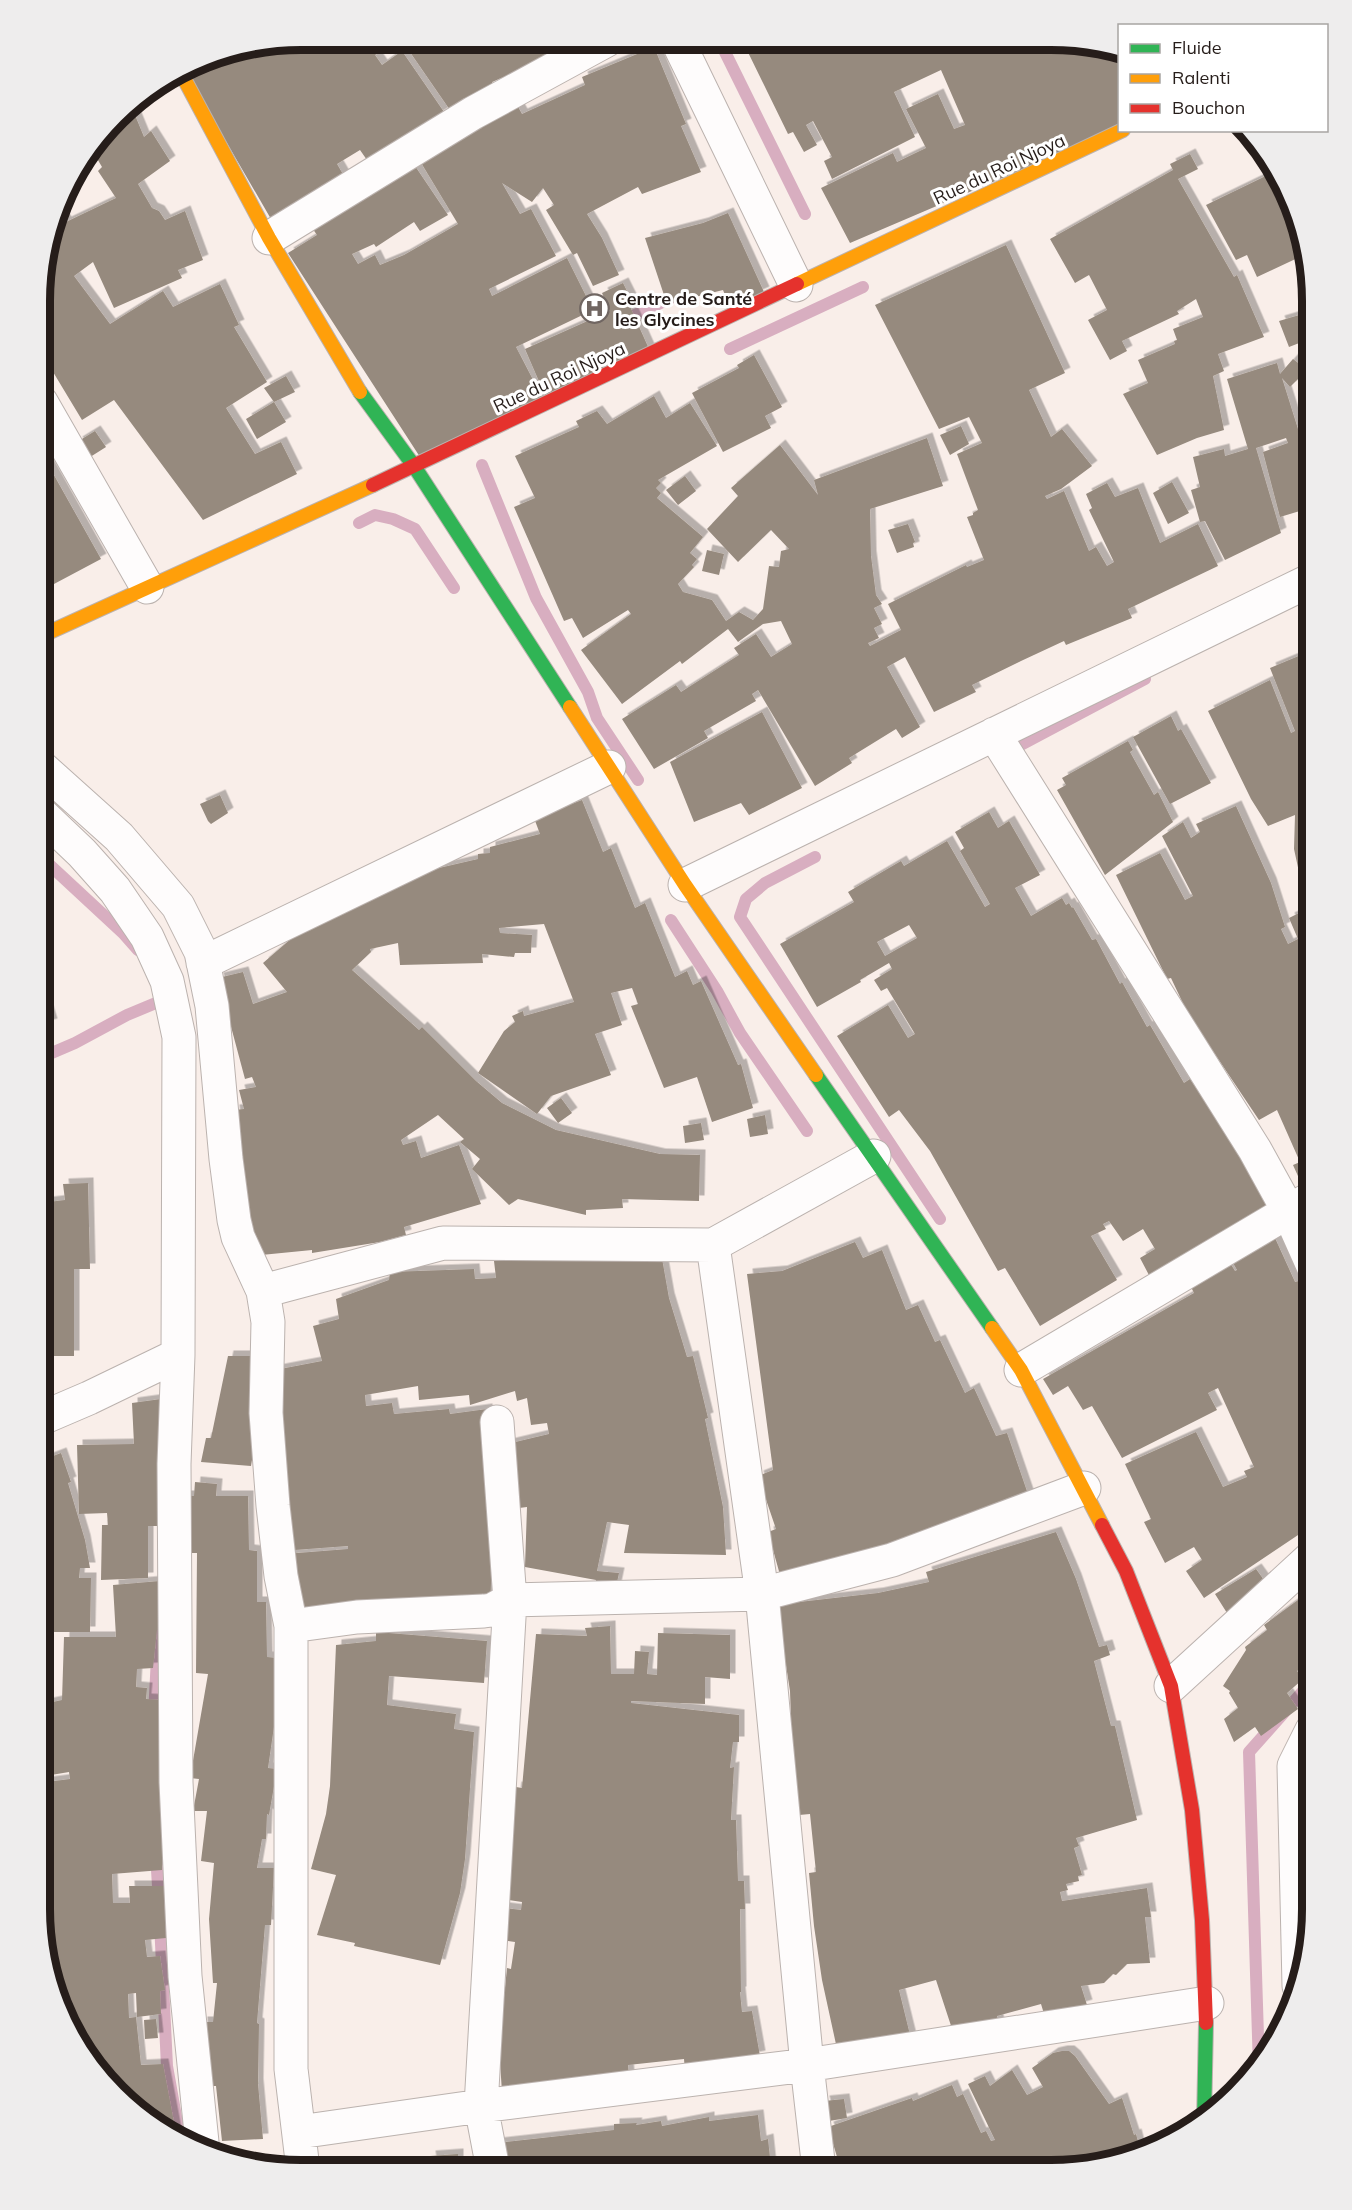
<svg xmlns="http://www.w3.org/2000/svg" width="1352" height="2210" font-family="Mulish,sans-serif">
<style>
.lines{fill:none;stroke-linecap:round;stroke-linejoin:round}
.stream{stroke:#d8aec0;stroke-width:12}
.building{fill:#968a7e;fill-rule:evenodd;filter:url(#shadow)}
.street-casing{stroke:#bbb2ae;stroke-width:35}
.fast-casing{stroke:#bbb2ae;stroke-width:16}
.slow-casing{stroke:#bbb2ae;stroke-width:16}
.jam-casing{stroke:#bbb2ae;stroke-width:16}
.street{stroke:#fefcfc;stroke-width:33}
.fast{stroke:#30b455;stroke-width:14}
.slow{stroke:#ff9f0a;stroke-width:14}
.jam{stroke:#e5322d;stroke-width:14}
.labels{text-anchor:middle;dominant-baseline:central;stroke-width:6;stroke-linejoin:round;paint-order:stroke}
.street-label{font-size:18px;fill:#261d1a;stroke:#fff}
.poi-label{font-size:18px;font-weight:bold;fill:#261d1a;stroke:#fff;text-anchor:start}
.rim{fill:none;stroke:#261d1a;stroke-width:8}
</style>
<defs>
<filter id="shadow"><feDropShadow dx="5.5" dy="-5.5" stdDeviation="0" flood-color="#0004"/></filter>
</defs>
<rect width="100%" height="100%" fill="#f9eee9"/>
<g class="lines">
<path class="stream" d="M719,40L805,214
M631,317L679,294
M730,349L863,287
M482,465L536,598L588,692L597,718L638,780
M359,523L375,515L393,519L415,529L454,588
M1013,749L1145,679
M40,856L123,933L138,950
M815,857L765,883L746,899L740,917L940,1219
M671,920L717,991L740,1033L807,1131
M40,1058L75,1043L127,1015L163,1000
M154,1714L159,1620
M156,1854L159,1902
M160,1923L167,2066L180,2139
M1259,2068L1249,1752L1313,1680"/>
</g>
<path class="building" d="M300,39H400L375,55L382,65L402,51L444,112L367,160L360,150L337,164L344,176L271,219L184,69L201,59Z
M401,39L600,40L567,50L492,82L493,84L450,110Z
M742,40L1086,41L1119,50V128L850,243L821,188L893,153L897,162L926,148L906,109L938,94L954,129L965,125L941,70L894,92L915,137L832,179L824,161L832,157L813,121L806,125L817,145L804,152L793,132L788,134Z
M654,47L686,124L681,126L701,172L642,194L638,187L587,214L602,238L619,275L593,286L577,253L573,255L546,210L554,205L543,188L532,202L502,183L520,214L531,209L556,256L489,289L492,296L567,258L593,310L516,347L544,401L420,457L288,253L317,235L310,225L415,166L448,215L420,231L414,222L376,247L374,244L352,254L358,264L375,255L380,265L404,255L458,224L417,156L517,105L522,114L585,85L582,77Z
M130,103L144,137L151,131L170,161L138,184L152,208L159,211L165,220L185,211L203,260L178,270L182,278L114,308L93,262L74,276L110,324L163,291L173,307L220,284L239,325L234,327L267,382L226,408L255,454L281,442L297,474L203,520L114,400L82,420L41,352V266L58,210L66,222L116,198L98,171L102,167L92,150Z
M1190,154L1198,169L1178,179L1234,277L1237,275L1264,337L1218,354L1224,371L1213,376L1224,430L1197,438L1157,455L1123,394L1148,383L1138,360L1175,344L1174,341L1177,340L1173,329L1203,317L1196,299L1177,311L1179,314L1122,341L1127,351L1110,360L1088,320L1107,310L1089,275L1075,283L1050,239L1173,170L1170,164Z
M1276,171L1293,201L1299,230L1295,232L1304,255L1257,277L1247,255L1236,260L1206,205Z
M728,213L764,292L730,307L723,290L667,304L645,238L703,223Z
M1006,245L1065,373L1029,390L1051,437L1062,429L1092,466L1061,489L1045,496L1047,499L1064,491L1089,551L1096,547L1107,566L1114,562L1089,510L1092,508L1086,494L1107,483L1115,497L1138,488L1160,543L1198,524L1218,566L1128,609L1132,618L1066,645L1064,641L1021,661L972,685L976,692L934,712L905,657L887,667L920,727L902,738L896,729L849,758L852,763L815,786L758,690L752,694L756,701L704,731L708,738L654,769L622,719L676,685L681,692L739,655L734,648L756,634L771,657L792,644L781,621L763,624L738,642L728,629L682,664L680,661L622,704L581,650L631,614L628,610L583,638L572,618L564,621L514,507L535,498L515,456L579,427L576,421L597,411L607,424L654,396L666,418L690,403L717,446L658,480L661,483L656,488L661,493L657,498L703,537L690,553L697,559L692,565L694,567L678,584L683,592L712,600L726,621L739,612L753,620L763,609L769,566L779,567L781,551L789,549L771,530L738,562L707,529L738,496L731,488L780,445L818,495L814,480L927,438L943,486L870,509L871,556L876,595L882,604L874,608L882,624L874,628L879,638L868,643L870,646L901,630L888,604L966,565L967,567L984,560L967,517L973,515V513L978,510L957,454L982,443L969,417L939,429L875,305Z
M623,283L632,301L628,302L649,349L545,395L525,349L610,311L602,293Z
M1313,311V356L1307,340L1289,347L1279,321Z
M754,355L782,407L765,416L771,428L723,452L692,393L739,368L737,365Z
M1293,359L1307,370L1290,387L1282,378L1303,445L1313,441V507L1280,517L1263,452L1288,443L1286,438L1256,448L1281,533L1225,560L1205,521L1200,522L1191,490L1200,487L1193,457L1224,449L1225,456L1248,449L1227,379L1277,363L1280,374Z
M286,376L295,392L274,402L264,388Z
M274,402L286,422L257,439L246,419Z
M961,426L969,444L950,455L940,435Z
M95,431L106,447L87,459L77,442Z
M41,452L101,559L54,584L41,559Z
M685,476L696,491L678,505L666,490Z
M1172,482L1189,513L1168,524L1153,493Z
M908,524L915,542L913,543L914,547L897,553L888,530Z
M707,550L724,554L719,575L702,571Z
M1313,650V886H1302L1294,849L1295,815L1268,826L1251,799L1208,711L1270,680L1291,733L1295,731L1270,668Z
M762,712L802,788L749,815L741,803L694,822L670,762Z
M1171,716L1178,731L1181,729L1211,783L1170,804L1133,737Z
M1128,741L1133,750L1130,752L1154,795L1158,792L1173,822L1105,875L1057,790L1066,785L1062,778Z
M220,795L228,813L211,824L208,821L200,804Z
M582,800L603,852L611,848L635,908L645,903L675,977L687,971L693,985L701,981L738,1065L741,1064L753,1108L712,1122L697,1077L664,1088L631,1006L638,1004L632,988L611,993L622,1025L595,1034L611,1075L551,1096L537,1114L478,1073L504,1031L515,1022L512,1016L523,1011L524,1016L574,1002L544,924L499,928L500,933L532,935L531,953H515L514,957L482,954L483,963L400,965L398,943L370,949L371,952L352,970L419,1030L422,1027L476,1081L502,1103L556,1130L660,1154L700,1155L699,1201L622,1199L623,1208L586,1210V1215L518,1199L509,1205L472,1169L480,1159L460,1142L464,1139L438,1115L401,1140L403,1145L416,1141L421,1158L459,1145L481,1204L404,1227L406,1235L380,1242L312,1253V1250L251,1256L234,1110L244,1109L239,1090L256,1087L252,1077L245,1079L218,978L243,972L253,1004L287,992L263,963L306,926L396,878L478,859V854L490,853V847L540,834L534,818Z
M1236,806L1271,883L1285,927L1281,929L1288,944L1298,939L1289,918L1307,909L1313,923V1180L1302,1185L1293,1165L1300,1162L1277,1110L1259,1120L1188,1014L1171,978L1167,979L1116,875L1160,853L1185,900L1193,896L1162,836L1183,822L1191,838L1200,832L1196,824Z
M989,812L998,828L1009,821L1040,875L1015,888L1031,916L1062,898L1066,905L1069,903L1072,908L1073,907L1092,940L1096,939L1120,984L1122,982L1147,1027L1150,1025L1184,1083L1190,1079L1230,1137L1271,1212L1150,1277L1140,1258L1155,1249L1143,1229L1123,1241L1109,1221L1103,1224L1106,1229L1091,1236L1117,1280L1040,1326L1005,1268L998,1271L930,1151L899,1110L889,1117L837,1036L888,1005L908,1038L915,1034L887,988L881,991L874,980L892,969L889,963L860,980L861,982L817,1007L780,944L854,902L848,892L901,861L904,866L947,841L985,907L990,904L960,851L964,848L955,832ZM909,925L917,938L885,956L877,942Z
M41,987L52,1024L40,1027V987Z
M561,1098L572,1113L558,1123L547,1108Z
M765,1115L768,1134L750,1137L747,1119Z
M701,1123L704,1140L685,1143L683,1126Z
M40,1155H41L46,1187L40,1188Z
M88,1183L90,1269H74V1356H40V1203L65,1200L63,1184Z
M1275,1238L1295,1282L1299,1281L1313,1311V1525L1204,1598L1186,1571L1202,1560L1194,1547L1165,1563L1144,1522L1151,1519L1125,1464L1196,1432L1223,1487L1247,1477L1244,1471L1254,1467L1218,1388L1208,1393L1217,1410L1122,1458L1092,1406L1083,1410L1068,1386L1053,1395L1043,1379L1194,1293L1190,1285L1230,1263L1235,1271L1237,1270L1232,1261Z
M855,1242L863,1258L882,1250L906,1310L918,1305L935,1342L940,1340L965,1393L974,1388L996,1436L1007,1433L1031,1503L782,1582L768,1532L776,1529L758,1476L773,1470L747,1274L782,1271Z
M660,1247L669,1298L687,1357L693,1356L708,1418L705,1419L723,1507L726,1555L624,1553L629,1525L607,1522L597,1571L619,1573L615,1592L594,1590L596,1580L525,1567L527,1507L519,1508L507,1444L549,1434L547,1423L531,1425L527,1398L517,1401L515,1391L470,1405L469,1395L419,1400L418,1386L365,1395L366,1406L392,1403L394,1414L449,1409L450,1414L487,1409L495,1480L490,1609L292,1613L285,1554L348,1549V1546L281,1551L270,1423L283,1421L275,1370L322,1361L313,1326L339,1319L336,1299L389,1280L390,1272L474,1269L475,1279L496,1278L494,1261Z
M228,1356H261L255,1441L251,1466L201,1462L206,1438H211Z
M161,1399L163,1512L157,1511V1526H148V1578L101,1580L102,1525H108L107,1513L79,1514L77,1445L134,1444L132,1403Z
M61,1453L71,1482L68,1483L85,1540L90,1568H80L79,1578H91L90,1632H39L40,1461Z
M195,1482L217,1484L216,1496H248L249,1550L257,1551V1602H266L267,1657L277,1658L274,1705L277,1706L268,1768L277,1769L269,1815L267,1814L266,1839H262L257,1868H274L271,1925H265L257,2023L259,2024L258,2084L263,2139L222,2141L216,2086H205L202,2022H213L217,1983H213L209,1919L214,1863L201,1861L207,1811H193L199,1779L190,1778L208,1674L196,1673L197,1553H186L184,1496H194Z
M1056,1532L1076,1579L1099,1647L1107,1645L1110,1655L1094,1661L1111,1726H1115L1137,1820L1076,1838L1079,1846L1074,1848L1082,1875L1078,1876L1079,1881L1066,1884L1068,1890L1060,1892L1062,1901L1147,1888L1151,1917H1145L1150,1963L1127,1964L1116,1975L1113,1974L1104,1983L1081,1986L1087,2005L1045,2017L1041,2004L997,2016L999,2024L956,2041L936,1980L899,1990L911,2039L839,2058L822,1980L814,1926L809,1873L816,1872L810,1814L799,1815L792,1749L790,1691L785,1659H777L773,1605L878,1593L929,1582L926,1572Z
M1256,1569L1269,1587L1227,1613L1215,1594Z
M160,1581L165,1630H157L153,1668L137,1669L136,1687L147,1688L146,1699L164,1700L165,1821L162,1870L112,1874L113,1903H130L129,1886H164L166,1938L145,1940L147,1957L160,1956L165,1990L160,1991L161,2014L137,2017L136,1993L128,1994L129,2018L136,2017L141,2065L163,2064L177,2138L141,2117L93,2069L65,2020L52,1964L50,1965L42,1915H40L39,1910V1783L70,1779L69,1772L39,1777V1705L62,1700L64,1637H116L113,1585Z
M1313,1589V1659L1297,1671L1303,1679L1287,1693L1298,1709L1261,1736L1255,1727L1234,1742L1224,1719L1238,1708L1229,1693L1230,1691L1223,1686L1246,1650L1245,1647L1267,1630L1264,1625Z
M610,1626L611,1674H634L635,1651L649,1652L647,1674L657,1675L658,1633L730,1635V1679L705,1677V1704L631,1701V1703L739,1715V1742H733L730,1768L734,1767L731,1820H736L738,1881H744L745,1909H740L741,1992H740L742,2012L752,2011L760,2056L685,2071L684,2059L628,2065L629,2077L502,2092L499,2047L507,1968L511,1969L515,1942L494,1939L497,1907L521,1910L522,1902L502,1899L516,1787L522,1788L536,1634L587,1636L585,1628Z
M376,1632L487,1641L484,1683L389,1676L387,1705L456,1714L454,1729L474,1732L465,1859L460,1893L440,1965L354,1946L355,1943L317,1935L336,1875L311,1869L326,1814L330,1786L336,1645L376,1641Z
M156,2019L158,2038L145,2039L144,2020Z
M1062,2051H1069L1075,2056L1109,2104L1122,2098L1134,2135L1136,2134L1141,2153L1052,2171L841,2170L828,2127L912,2098L913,2101L952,2085L957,2097L963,2094L981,2133L986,2131L991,2141L995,2140L968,2084L985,2076L990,2086L1012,2070L1027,2095L1043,2087L1032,2068L1053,2053Z
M844,2099L847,2118L829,2121L824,2101Z
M758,2115L761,2141L768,2139L771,2167L764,2170L499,2169L497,2143L614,2130V2124L637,2123L636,2125L661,2121L662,2126L709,2117V2121Z
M458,2154V2169H357L356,2167L431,2162L430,2156Z"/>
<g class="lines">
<defs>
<path id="street" d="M677,40L796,285
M269,238L473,113L607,40
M41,402L147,587
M994,734L1255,1150L1288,1210L1313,1266
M41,767L119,837L178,906L201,952L212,1006L226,1159L234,1220L238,1237L263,1291
M40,813L82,853L115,890L147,937L167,981L179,1037L178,1355L174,1464L176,1782L185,1976L203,2152
M685,885L1313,579
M203,963L609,767
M713,1245L762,1594L807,2065L819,2170
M1021,1370L1313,1197
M40,1419L89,1398L178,1355
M291,1626L357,1617L484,1611L492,1610L510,1600L762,1594L892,1560L1084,1488
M1171,1686L1313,1556
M1299,1986L1294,1766L1312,1730
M299,2132L481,2106L807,2065L1207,2003
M303,2169L291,2069V1626L281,1576L273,1506L266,1413L268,1322L263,1291L443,1243L713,1245L874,1156
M493,2169L481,2106L510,1600L497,1422"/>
<path id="fast" d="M360,392L414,466L570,707
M816,1075L992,1328
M1204,2121L1206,2023"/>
<path id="slow" d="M180,71L269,238L360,392
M797,284L1123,130
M41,636L373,485
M570,707L685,885L816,1075
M992,1328L1021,1370L1102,1525"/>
<path id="jam" d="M373,485L797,284
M1102,1525L1126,1571L1171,1686L1192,1810L1202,1920L1206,2023"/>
</defs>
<use href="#street" class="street-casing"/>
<use href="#fast" class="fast-casing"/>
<use href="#slow" class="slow-casing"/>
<use href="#jam" class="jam-casing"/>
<use href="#street" class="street"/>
<use href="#fast" class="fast"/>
<use href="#slow" class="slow"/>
<use href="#jam" class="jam"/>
</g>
<defs>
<symbol id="hospital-ring" viewBox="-11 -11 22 22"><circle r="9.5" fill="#fff" stroke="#706662" stroke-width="1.5"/><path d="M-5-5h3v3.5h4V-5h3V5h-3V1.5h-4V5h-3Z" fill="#706662"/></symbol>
</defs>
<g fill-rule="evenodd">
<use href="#hospital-ring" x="578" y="292" width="33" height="33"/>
</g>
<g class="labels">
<g class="street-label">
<text transform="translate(999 169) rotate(-25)">Rue du Roi Njoya</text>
<text transform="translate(559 377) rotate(-25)">Rue du Roi Njoya</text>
</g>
<g class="poi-label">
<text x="615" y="298">Centre de Santé<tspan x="615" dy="21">les Glycines</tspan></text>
</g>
</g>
<path d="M0 0H1352V2210H0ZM301 50H1051A251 251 0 0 1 1302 301V1909A251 251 0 0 1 1051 2160H301A251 251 0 0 1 50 1909V301A251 251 0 0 1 301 50Z" fill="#eeeded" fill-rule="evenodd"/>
<path class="rim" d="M301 50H1051A251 251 0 0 1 1302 301V1909A251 251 0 0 1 1051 2160H301A251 251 0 0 1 50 1909V301A251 251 0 0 1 301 50Z"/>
<rect x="1118" y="24" width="210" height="108" fill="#ffffff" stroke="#a8a5a3" stroke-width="1.5"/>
<rect x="1130" y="44" width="30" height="9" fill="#30b455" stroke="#a8a5a3" stroke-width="1.5"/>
<text x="1172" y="54" font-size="18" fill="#261d1a">Fluide</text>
<rect x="1130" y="74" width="30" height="9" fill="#ff9f0a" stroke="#a8a5a3" stroke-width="1.5"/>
<text x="1172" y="84" font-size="18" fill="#261d1a">Ralenti</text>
<rect x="1130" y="104" width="30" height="9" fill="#e5322d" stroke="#a8a5a3" stroke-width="1.5"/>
<text x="1172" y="114" font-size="18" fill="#261d1a">Bouchon</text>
</svg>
